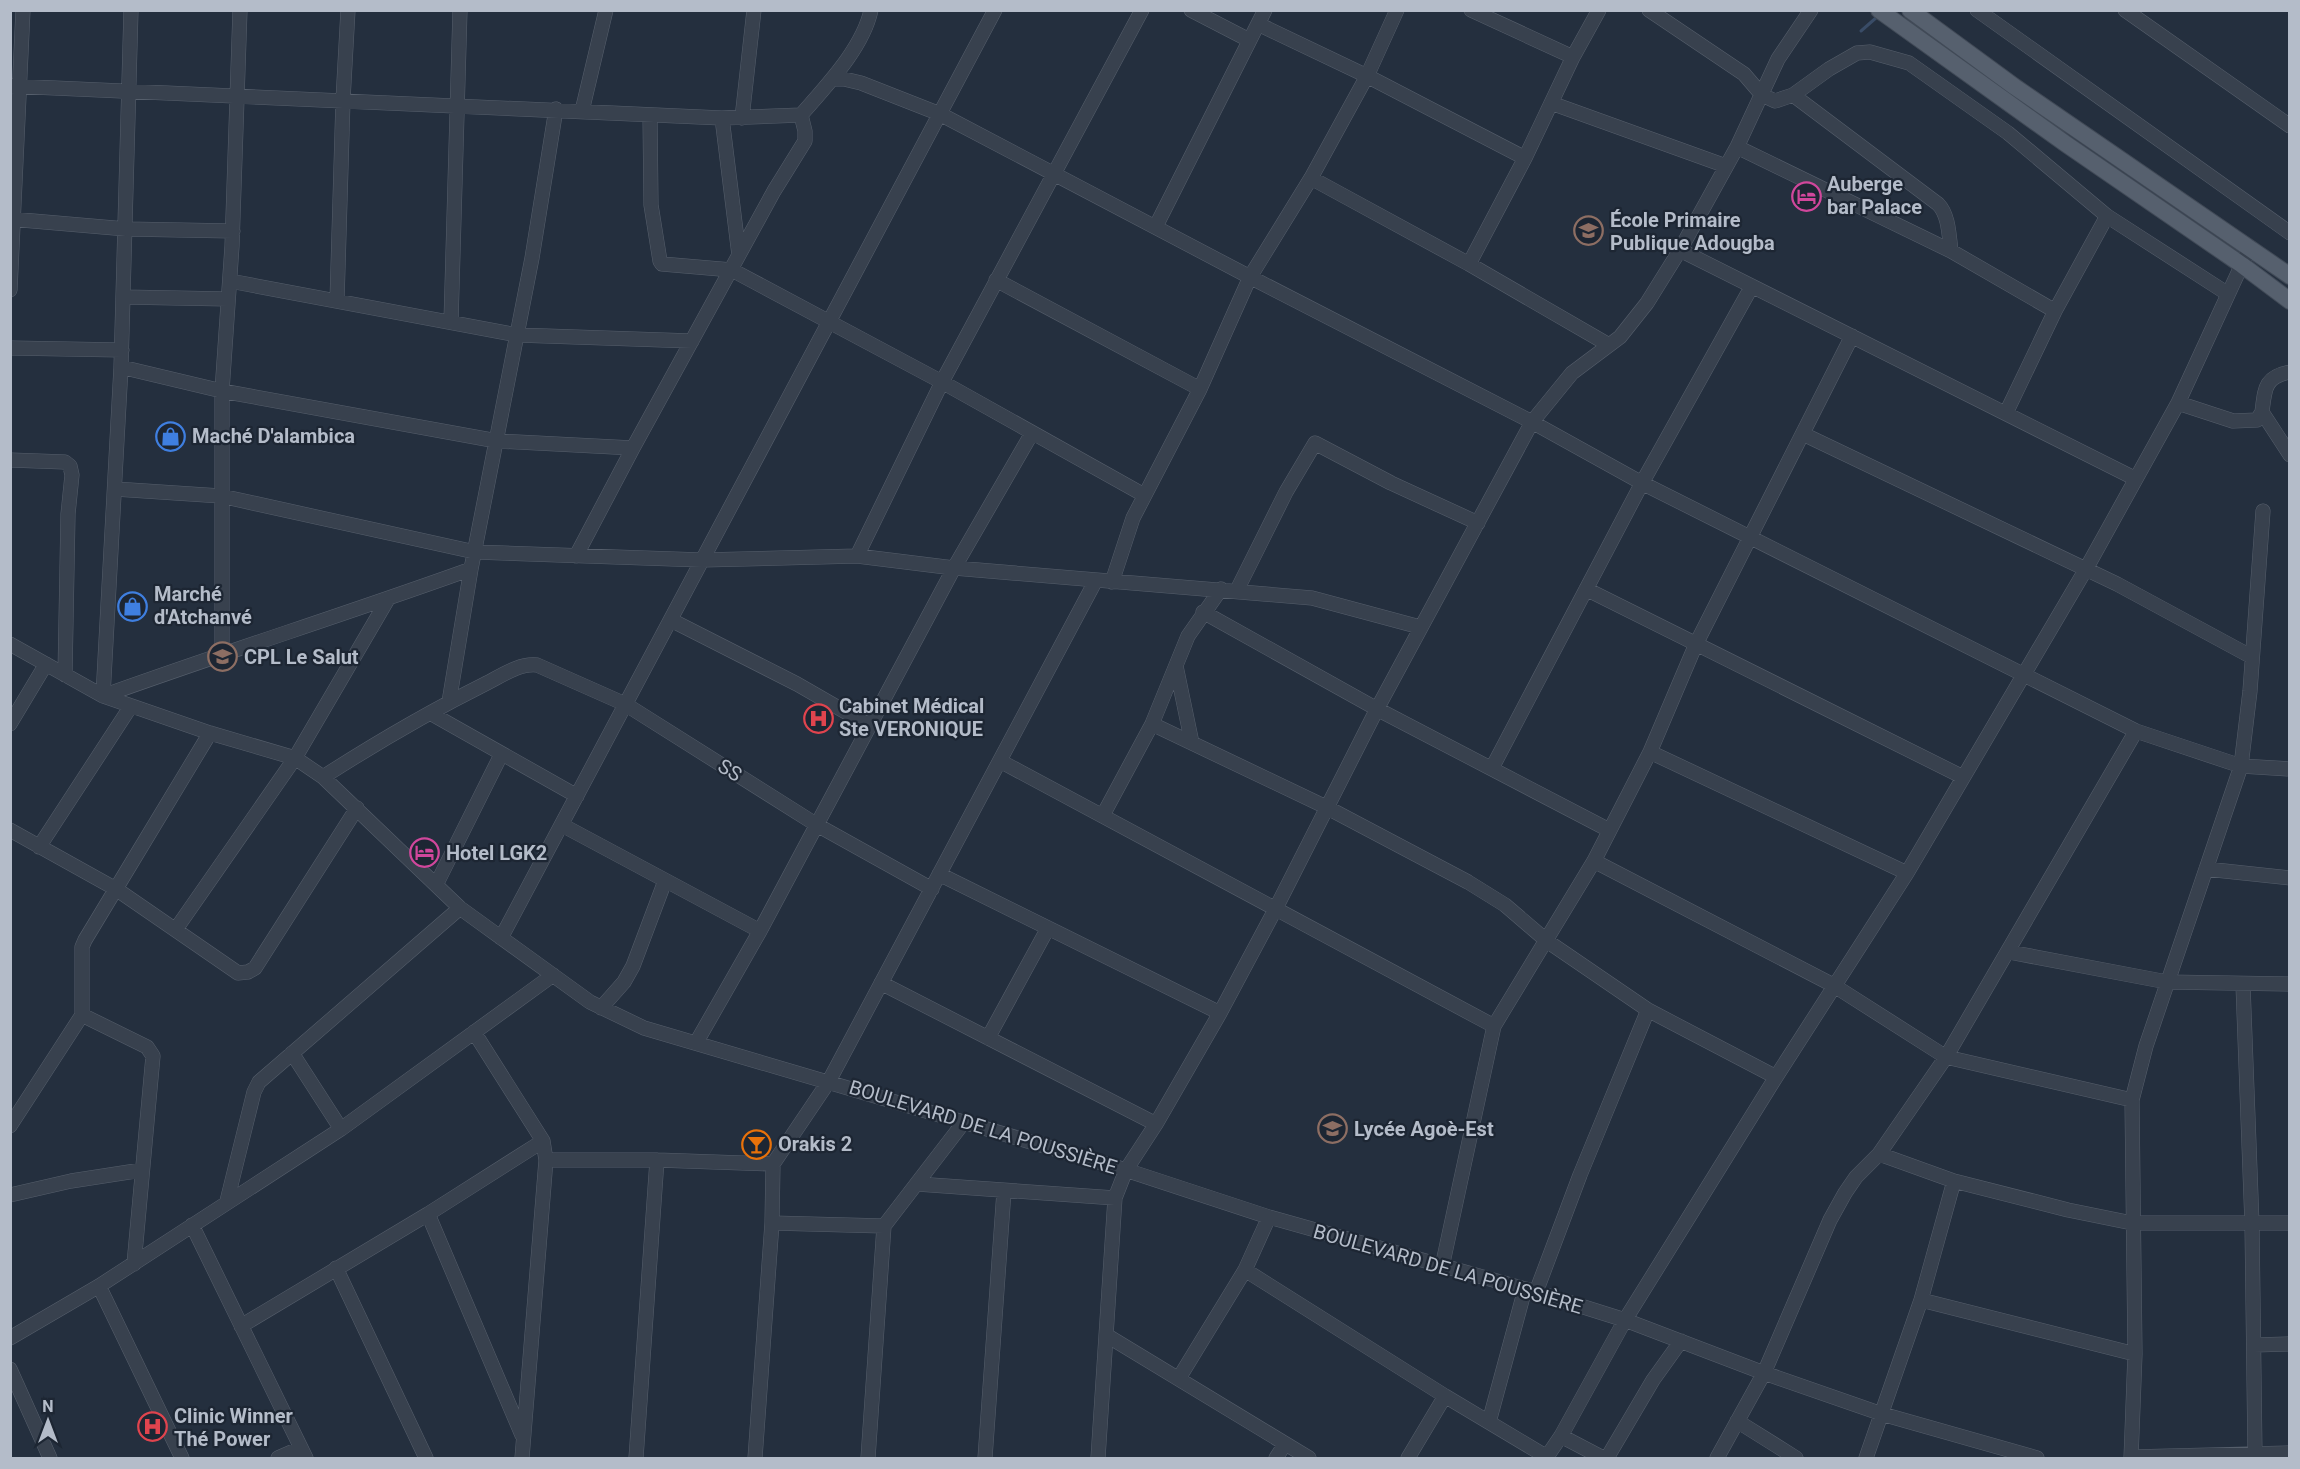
<svg xmlns="http://www.w3.org/2000/svg" width="2300" height="1469" font-family="Roboto,sans-serif">
<style>
.lines{fill:none;stroke-linecap:round;stroke-linejoin:round}
.stream{stroke:#394c67;stroke-width:3}
.minor-casing{stroke:#565f6c;stroke-width:15}
.major-casing{stroke:#414a57;stroke-width:18}
.minor{stroke:#38414e;stroke-width:14}
.major{stroke:#56606e;stroke-width:16}
.labels{text-anchor:middle;dominant-baseline:central;stroke-width:4.5;stroke-linejoin:round;paint-order:stroke}
.poi-label{font-size:20px;font-weight:bold;fill:#b4bcc9;stroke:#1d2633;text-anchor:start}
.street-label{font-size:20px;fill:#b4bcc9;stroke:#1d2633}
</style>
<rect width="100%" height="100%" fill="#242f3e"/>
<g class="lines">
<path class="stream" d="M1861,31L1877,17"/>
<defs>
<path id="minor" d="M131,10L121,367L103,696C225,652 349,613 471,569
M1191,10L1249,40
M1471,10L1573,57
M1649,10L1744,74L1762,95L1775,101L1793,95L1829,69L1857,53L1870,52L1909,63L2008,133L2107,216L2228,294
M1977,10L2290,233
M2125,10L2290,126
M1258,24L1367,76L1525,158
M832,79H844L861,83L940,114L1250,277L1532,422L1642,483L2136,731L2241,766L2290,769
M10,86L722,118L801,115C826,86 863,48 871,10
M1793,95L1938,204C1949,215 1949,236 1951,251
M1551,103L1726,166
M582,111L606,10
M650,115L651,205L660,261L662,264L732,270L942,382L1144,495
M722,118L739,255
M742,118L754,10
M1737,147L1951,251L2055,311
M1311,178L1469,264L1609,345
M10,219L126,229L233,231
M1156,226L1265,10
M1680,250L2136,479
M1469,264L1525,158L1573,57L1599,10
M996,280L1200,389
M230,281L517,335L692,341
M10,290L23,10
M123,297L228,299
M337,301L343,100L348,10
M451,322L460,10
M10,348L122,350
M121,367L222,391L497,441L633,448
M2290,372C2264,377 2265,389 2262,412L2290,455
M2178,403L2233,421L2257,420L2262,412
M2006,413L2055,311L2107,216
M1803,434L2117,584L2252,657
M10,460L65,462L70,466L72,475L68,514L65,675
M115,489L221,496L475,552L702,560L857,556L954,568L1312,598L1420,627
M576,556L633,448L774,191L805,141V131L801,115
M857,556L942,382L1142,10
M1112,582L1133,518L1200,389L1250,277L1311,178L1367,76L1397,10
M1586,589L1963,777
M1237,590L1286,492L1315,443L1391,483L1478,523
M1203,612L1377,709L1609,830
M671,620L797,684L870,726
M10,644L103,696L210,733L295,758L323,777L460,908L590,1002L644,1028L1126,1170L1269,1217L1536,1292L1625,1320L1764,1373L1882,1414L2037,1458
M222,653V391L232,246L240,10
M1176,666L1192,743
M449,702L471,569L532,258L556,109
M430,713L577,796
M10,724L46,664
M1152,724L1326,807L1468,882L1505,905L1547,941L1648,1010L1776,1077
M1650,752L1907,873
M1000,761L1494,1026
M1492,768L1642,483L1752,286
M323,777C376,743 429,712 485,684C501,676 519,663 537,665L625,704L817,825L932,889
M1103,815L1152,724L1188,636L1221,589
M562,825L760,931
M10,830L116,889L238,973L248,972L255,968L357,808
M39,847L131,706
M1594,861L1833,985L1946,1057L2132,1100
M2206,869L2290,878
M939,874L1220,1013
M436,885L501,755
M176,929L295,758L388,599
M501,938L995,10
M2009,952L2167,982L2290,984
M881,983L1156,1124
M2243,985L2252,1224L2255,1454
M601,1008L624,982L633,966L665,881
M82,1015L147,1047L153,1056L134,1264
M474,1032L543,1141L546,1160L522,1458
M988,1038L1048,928
M696,1043L760,931L954,568L1032,433
M292,1053L341,1129
M10,1126L82,1015V947L85,940L210,733
M1879,1154L1954,1181L2068,1210L2132,1223H2290
M546,1160H657L773,1164
M917,1184L1115,1198
M10,1195L71,1181L142,1170
M227,1201L254,1092L259,1082L460,908
M428,1214L522,1435
M1269,1217L1245,1270L1445,1396L1547,1457
M772,1223L884,1226L964,1122
M192,1225L306,1458
M1442,1267L1494,1026L1594,861L1629,793L1650,752L1696,644L1852,336
M336,1268L426,1458
M99,1286L182,1458
M1536,1292L1580,1175L1648,1010
M1921,1300L2135,1354
M241,1326L428,1214L543,1141
M1106,1335L1309,1458
M10,1338L99,1286L341,1129L553,975
M2254,1345L2290,1344
M10,1369L50,1458
M1179,1378L1245,1270
M1737,1421L1796,1458
M1489,1422L1525,1289
M1561,1436L1603,1458
M2131,1457L2290,1453
M278,1458L301,1448
M636,1458L657,1160
M755,1458L772,1223L773,1164L829,1081L1096,580
M868,1458L884,1226
M985,1458L1004,1191
M1098,1458L1115,1198L1126,1170L1156,1124L1220,1013L1276,908L1377,709L1532,422L1572,373L1620,337L1647,303L1680,250L1737,147L1778,59L1811,10
M1276,1458L1285,1444
M1408,1458L1445,1396
M1546,1458L1561,1436L1625,1320L1776,1077L1907,873L2086,569L2178,403L2250,247
M1607,1458L1653,1380L1681,1341
M1717,1458L1764,1373L1830,1220L1845,1193L1856,1177L1879,1154L1946,1057L2136,731
M1866,1458L1921,1300L1954,1181
M2131,1458L2135,1354L2132,1100L2146,1046L2241,766L2250,691L2263,511"/>
<path id="major" d="M1879,10L2066,144L2242,265L2290,301
M1910,10L2015,87L2290,276"/>
</defs>
<use href="#minor" class="minor-casing"/>
<use href="#major" class="major-casing"/>
<use href="#minor" class="minor"/>
<use href="#major" class="major"/>
</g>
<defs>
<symbol id="hotel-ring" viewBox="-11 -11 22 22"><circle r="9.5" fill="#1d2633" stroke="#d1479c" stroke-width="1.5"/><path d="M-6-4.5h1.5V1H6V5H4.5V3h-9V5H-6ZM-4 0a1.8 1.8 0 1 1 3.6 0ZM.5 0V-2.5h3Q6-2.5 6 0Z" fill="#d1479c"/></symbol>
<symbol id="school-ring" viewBox="-11 -11 22 22"><circle r="9.5" fill="#1d2633" stroke="#8d6e63" stroke-width="1.5"/><path d="M0-5L7-2L0 1L-7-2ZM-4 1L0 2.5L4 1V4Q0 6-4 4Z" fill="#8d6e63"/></symbol>
<symbol id="shop-ring" viewBox="-11 -11 22 22"><circle r="9.5" fill="#1d2633" stroke="#3f7fe0" stroke-width="1.5"/><path d="M-5-2.5h2.3a2.7 3.5 0 0 1 5.4 0H5L5.5 6h-11ZM-1.5-2.5h3a1.5 2.3 0 0 0-3 0Z" fill="#3f7fe0"/></symbol>
<symbol id="hospital-ring" viewBox="-11 -11 22 22"><circle r="9.5" fill="#1d2633" stroke="#e0444e" stroke-width="1.5"/><path d="M-5-5h3v3.5h4V-5h3V5h-3V1.5h-4V5h-3Z" fill="#e0444e"/></symbol>
<symbol id="bar-ring" viewBox="-11 -11 22 22"><circle r="9.5" fill="#1d2633" stroke="#e8710a" stroke-width="1.5"/><path d="M-6-5H6L.8 .8V4.5H3.5V6h-7V4.5H-.8V.8Z" fill="#e8710a"/></symbol>
</defs>
<g fill-rule="evenodd">
<use href="#hotel-ring" x="1790" y="180" width="33" height="33"/>
<use href="#school-ring" x="1572" y="214" width="33" height="33"/>
<use href="#shop-ring" x="154" y="420" width="33" height="33"/>
<use href="#shop-ring" x="116" y="590" width="33" height="33"/>
<use href="#school-ring" x="206" y="640" width="33" height="33"/>
<use href="#hospital-ring" x="802" y="702" width="33" height="33"/>
<use href="#hotel-ring" x="408" y="836" width="33" height="33"/>
<use href="#school-ring" x="1316" y="1112" width="33" height="33"/>
<use href="#bar-ring" x="740" y="1128" width="33" height="33"/>
<use href="#hospital-ring" x="136" y="1410" width="33" height="33"/>
</g>
<g class="labels">
<g class="poi-label">
<text x="1827" y="184">Auberge<tspan x="1827" dy="23">bar Palace</tspan></text>
<text x="1610" y="220">École Primaire<tspan x="1610" dy="23">Publique Adougba</tspan></text>
<text x="192" y="436">Maché D'alambica</text>
<text x="154" y="594">Marché<tspan x="154" dy="23">d'Atchanvé</tspan></text>
<text x="244" y="657">CPL Le Salut</text>
<text x="839" y="706">Cabinet Médical<tspan x="839" dy="23">Ste VERONIQUE</tspan></text>
<text x="446" y="853">Hotel LGK2</text>
<text x="1354" y="1129">Lycée Agoè-Est</text>
<text x="778" y="1144">Orakis 2</text>
<text x="174" y="1416">Clinic Winner<tspan x="174" dy="23">Thé Power</tspan></text>
</g>
<g class="street-label">
<text transform="translate(730 770) rotate(32)">SS</text>
<text transform="translate(983 1127) rotate(17)">BOULEVARD DE LA POUSSIÈRE</text>
<text transform="translate(1448 1269) rotate(16)">BOULEVARD DE LA POUSSIÈRE</text>
</g>
</g>
<rect width="2300" height="1469" fill="none" stroke="#b4bcc9" stroke-width="24"/>
<g transform="translate(48 1421)" stroke="#1d2633" stroke-width="4.5" paint-order="stroke">
<path d="M0-4.5L10 22L0 15L-10 22Z" fill="#b4bcc9"/>
<text y="-9" font-size="16" font-weight="bold" text-anchor="middle" fill="#b4bcc9">N</text>
</g>
</svg>
